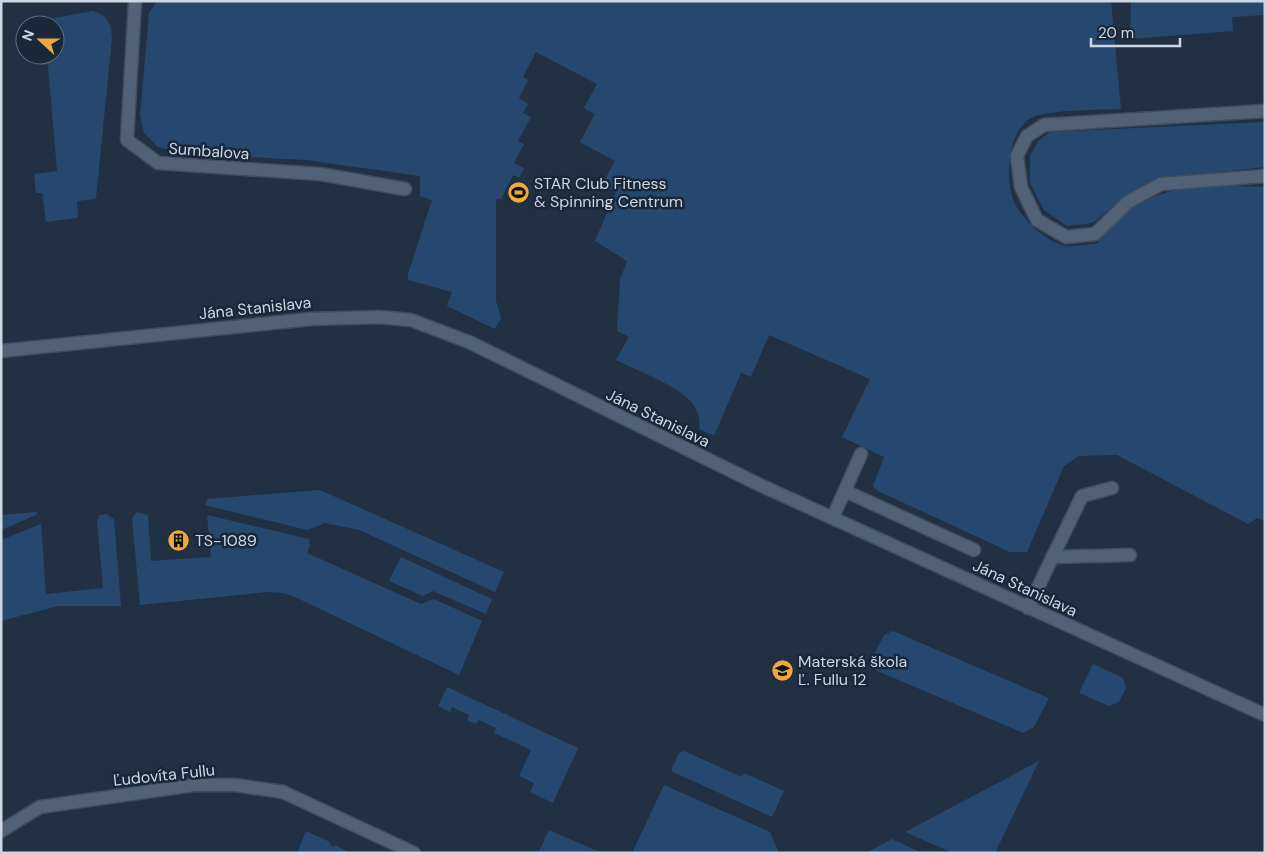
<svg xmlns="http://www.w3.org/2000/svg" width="1266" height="854" font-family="'DM Sans',sans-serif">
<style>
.green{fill:#26486f}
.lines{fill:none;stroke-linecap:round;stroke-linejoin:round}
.lane-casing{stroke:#414d5d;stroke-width:15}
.street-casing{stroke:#414d5d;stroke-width:15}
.lane{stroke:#516276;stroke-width:12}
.street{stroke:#516276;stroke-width:12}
.labels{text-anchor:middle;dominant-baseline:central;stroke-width:5;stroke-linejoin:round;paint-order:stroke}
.street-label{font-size:16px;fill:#cdd7e3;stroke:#182739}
.poi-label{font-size:16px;fill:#cdd7e3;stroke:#182739;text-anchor:start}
</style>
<rect width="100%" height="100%" fill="#213143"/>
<path class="green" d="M157,1H1111L1121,109C1100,110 1048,109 1031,118C1006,132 1004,184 1016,206C1026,222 1046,242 1066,246C1075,247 1087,244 1096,244C1107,232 1118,218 1131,209C1169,182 1221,185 1265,187V521L1257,518L1248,524L1117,455L1079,456L1064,466L1027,552H1010L878,491L873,486L884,457L842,437L870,379L769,335L751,377L741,373L714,436L699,429C700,422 699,414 695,407C684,387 637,371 616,360L629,337L617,331L620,280L627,261L595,241L616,192L602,185L615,161L580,142L595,114L584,108L597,84L536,52L523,77L528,80L519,98L528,104L523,113L531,117L518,141L524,144L514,163L524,168L519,178L513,175L501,199H496V301L501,318L495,329L447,306L452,292L408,280V274L432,200L420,196V176L306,160L188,154L158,147L144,133L140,115L149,13Z
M1131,1H1265V15L1232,17L1233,31L1130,39Z
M92,11C108,15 111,23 112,38L96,199L77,201L78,218L46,222L42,193H36L34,174L57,171L47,55H55V25H45L44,20Z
M1265,122V167L1159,179L1124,197L1093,223L1067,226L1044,210L1030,183V156L1038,141L1050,132Z
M320,490L504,572L495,592L359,530L325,523L307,530L205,505L207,499Z
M37,512L36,515L1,530V515Z
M137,512L148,515L151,561L211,557L207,515L309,539L310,544L307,553L421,604L434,599L482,621L459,675L297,598L283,593L267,592L140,605L132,518Z
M106,514L114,519L121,606H58L1,621V540L41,524L46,594L103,588L97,520L100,515Z
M401,557L492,599L486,614L433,591L423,596L389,581Z
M893,631L1049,698L1034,727L1023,733L868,667L884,635Z
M1093,664L1123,678L1126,688L1119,702L1109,706L1079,693Z
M447,687L578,748L553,803L530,792L534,783L519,776L531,750L494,733L496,728L479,720L476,724L467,720L469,715L452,707L450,712L438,706Z
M684,751L742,777L744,773L784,791L772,817L671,771L679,753Z
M1039,761L995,853H953L905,832Z
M664,785L770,832L779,853H632Z
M549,830L602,853H538Z
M306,831L330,842V845L334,847L335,845L350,853H297Z
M892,839L922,853H866Z"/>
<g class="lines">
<defs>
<path id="lane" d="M1265,111L1044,125L1027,136L1017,156L1021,187L1037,220L1066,237L1095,234L1128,202L1161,184L1265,176
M845,491L974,550
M833,517L861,454
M1052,557L1130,555
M1028,608L1082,496L1112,488"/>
<path id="street" d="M135,1L127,140L158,163L320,174L405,189
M1,351L311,319L379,317L411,320L469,342L760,485L1265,715
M1,831L40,807L194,785H235L283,792L414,853"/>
</defs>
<use href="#lane" class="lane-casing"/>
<use href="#street" class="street-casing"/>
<use href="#lane" class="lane"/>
<use href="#street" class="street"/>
</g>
<defs>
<symbol id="stadium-disc" viewBox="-11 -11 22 22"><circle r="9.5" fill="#eea83c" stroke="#182739"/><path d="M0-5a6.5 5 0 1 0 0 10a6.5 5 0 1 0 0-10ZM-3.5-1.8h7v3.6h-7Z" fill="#111"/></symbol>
<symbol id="building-disc" viewBox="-11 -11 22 22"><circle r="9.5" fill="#eea83c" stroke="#182739"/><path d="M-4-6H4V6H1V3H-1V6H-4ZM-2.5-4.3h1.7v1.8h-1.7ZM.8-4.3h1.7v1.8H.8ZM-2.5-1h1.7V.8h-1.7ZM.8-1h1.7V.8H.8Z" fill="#111"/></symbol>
<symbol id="school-disc" viewBox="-11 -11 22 22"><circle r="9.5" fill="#eea83c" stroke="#182739"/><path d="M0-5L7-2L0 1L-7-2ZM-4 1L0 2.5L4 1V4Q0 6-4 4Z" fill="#111"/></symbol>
</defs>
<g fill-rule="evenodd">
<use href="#stadium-disc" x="506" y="180" width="25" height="25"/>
<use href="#building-disc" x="166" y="528" width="25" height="25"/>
<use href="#school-disc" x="770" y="658" width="25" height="25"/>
</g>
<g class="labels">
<g class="street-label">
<text transform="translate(209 151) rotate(4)">Sumbalova</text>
<text transform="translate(255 308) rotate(-6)">Jána Stanislava</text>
<text transform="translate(658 418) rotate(26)">Jána Stanislava</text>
<text transform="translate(1025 588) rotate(25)">Jána Stanislava</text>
<text transform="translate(164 775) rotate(-6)">Ľudovíta Fullu</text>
</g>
<g class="poi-label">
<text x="534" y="183">STAR Club Fitness<tspan x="534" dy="18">&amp; Spinning Centrum</tspan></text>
<text x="195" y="540">TS-1089</text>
<text x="798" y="661">Materská škola<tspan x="798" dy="18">Ľ. Fullu 12</tspan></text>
</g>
</g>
<rect width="1266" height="854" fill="none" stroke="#cdd7e3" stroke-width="5"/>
<g transform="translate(40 40) rotate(291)"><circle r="24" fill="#182739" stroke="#606d7d"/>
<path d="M0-4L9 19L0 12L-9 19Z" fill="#eea83c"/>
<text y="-8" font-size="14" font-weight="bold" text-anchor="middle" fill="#cdd7e3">N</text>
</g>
<path d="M1091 38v8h89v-8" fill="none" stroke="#cdd7e3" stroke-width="2.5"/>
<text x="1098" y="38" font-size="15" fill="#cdd7e3" stroke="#182739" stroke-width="4" paint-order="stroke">20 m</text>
</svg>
